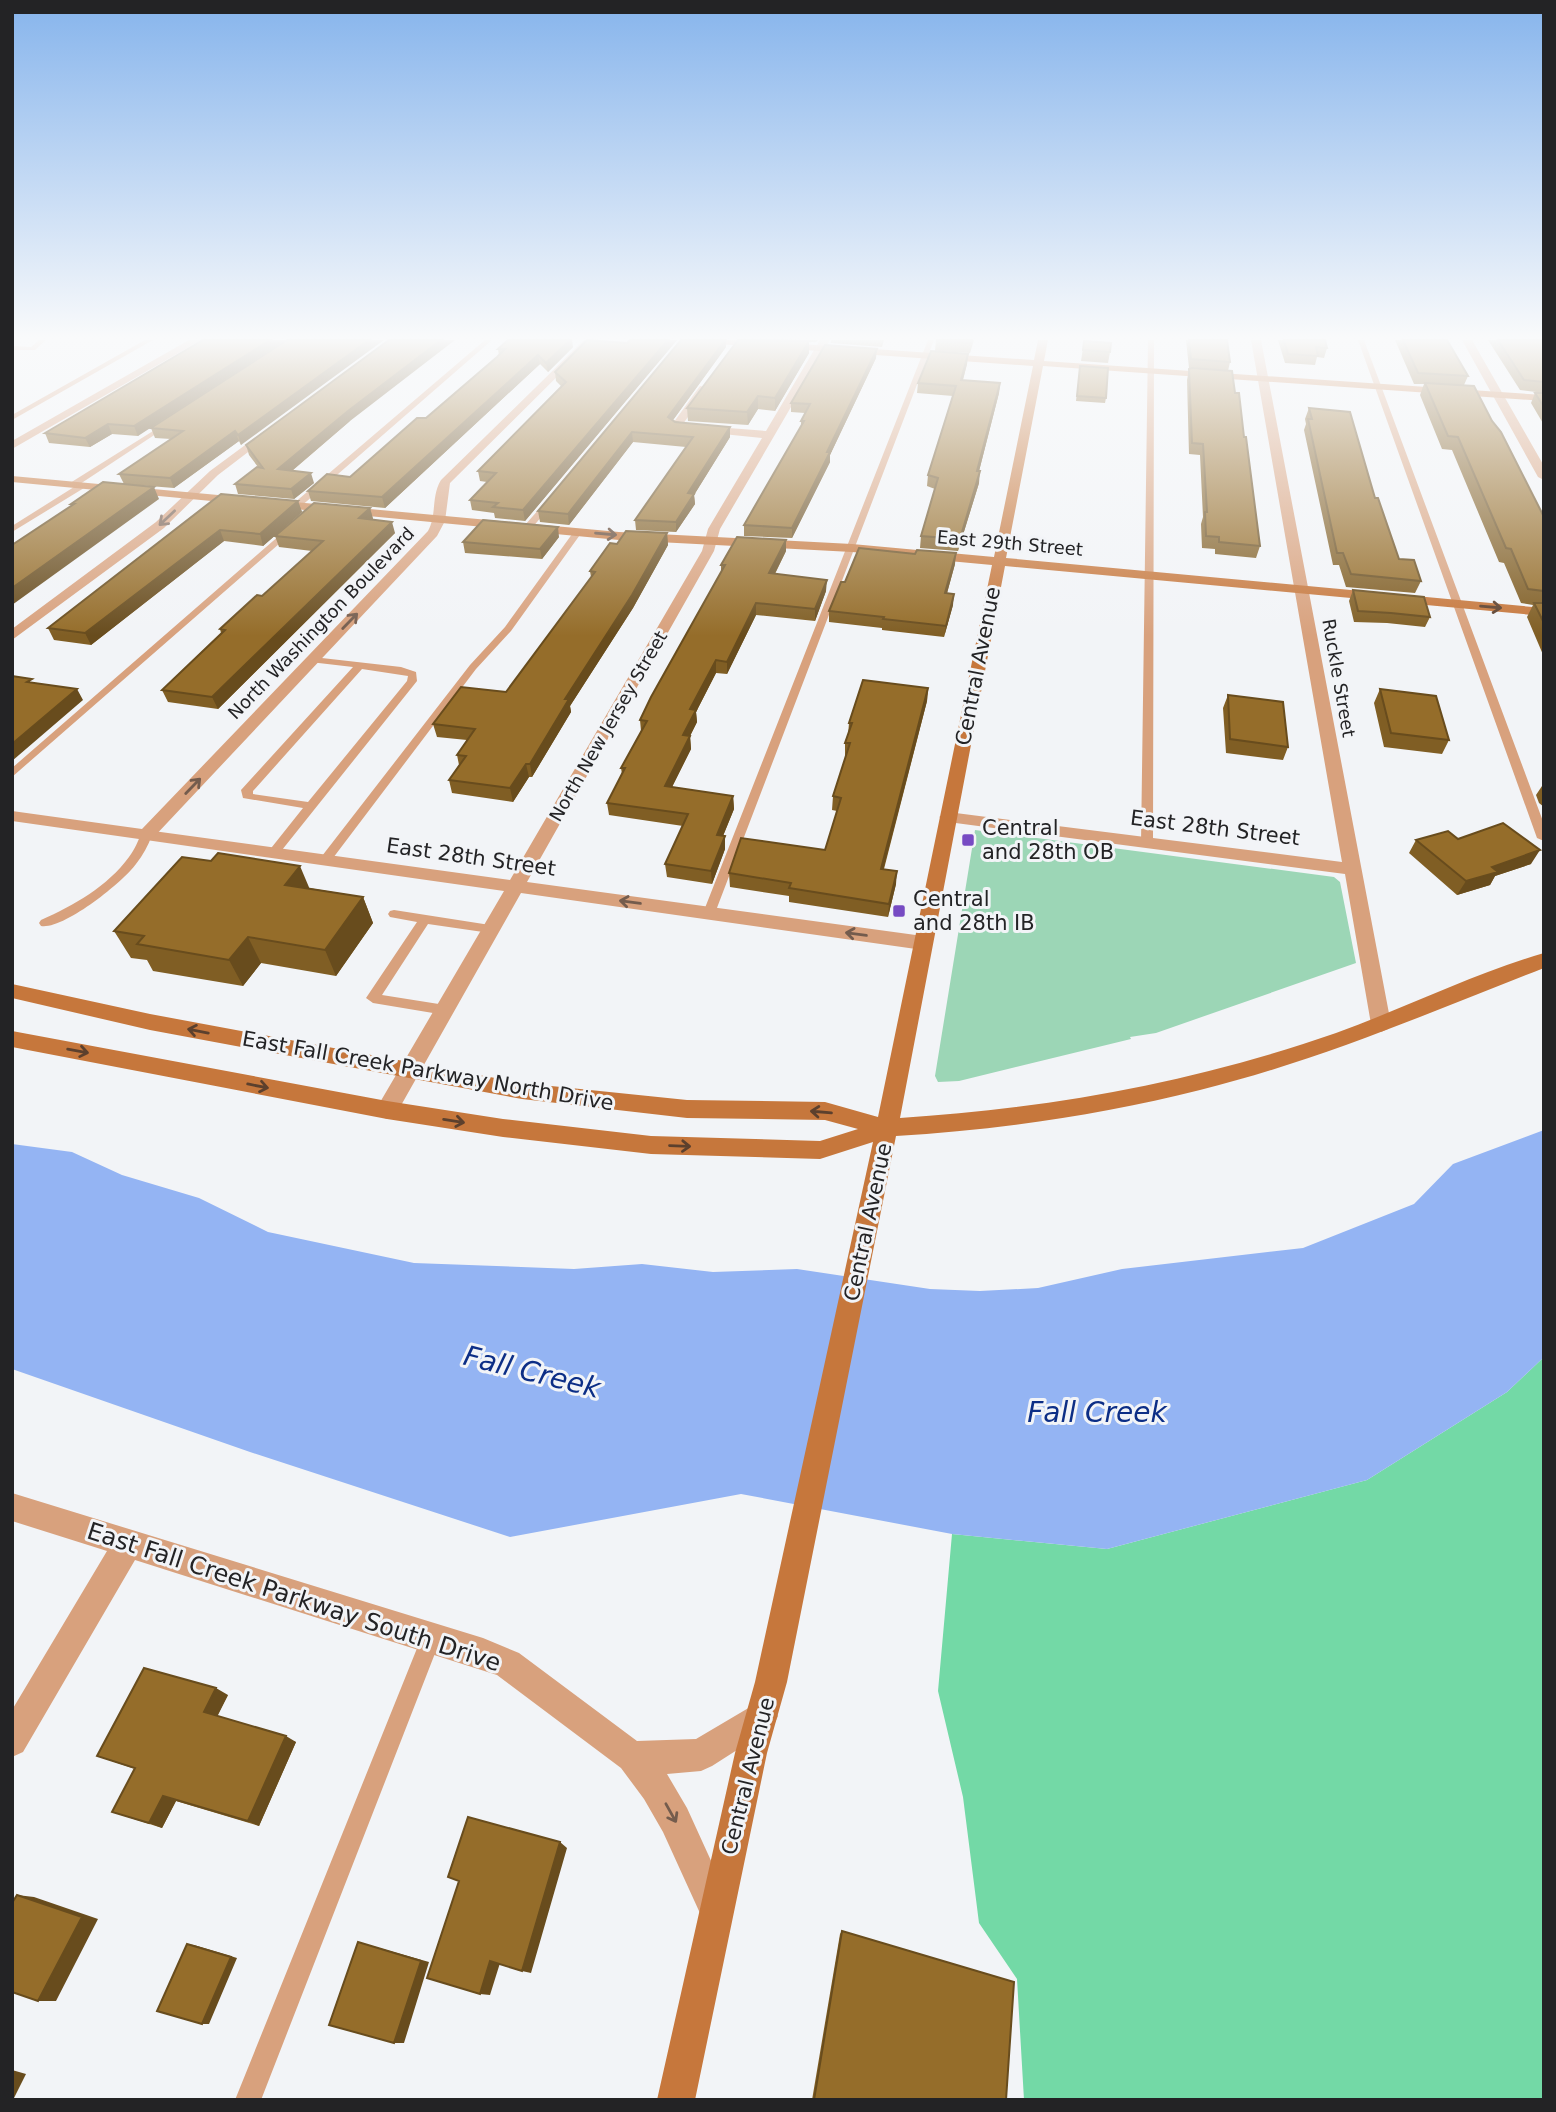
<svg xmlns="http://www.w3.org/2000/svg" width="1556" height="2112" font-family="'DejaVu Sans',sans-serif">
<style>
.green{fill:#9cd6b6}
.forest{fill:#73d9a6}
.water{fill:#94b4f3}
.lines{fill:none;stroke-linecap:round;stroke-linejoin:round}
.service{fill:#d8a17d;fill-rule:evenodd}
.minor{fill:#d8a17d;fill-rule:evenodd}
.tertiary{fill:#d8a17d;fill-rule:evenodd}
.secondary{fill:#c6773c;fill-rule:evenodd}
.wall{fill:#805e24}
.shaded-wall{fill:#684c1d}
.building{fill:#956d2a;stroke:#684c1d;stroke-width:2}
.oneway{stroke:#745c4d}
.oneway2{stroke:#5c402d}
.poi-dot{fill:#774bc3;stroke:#f2f4f7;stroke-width:2.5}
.labels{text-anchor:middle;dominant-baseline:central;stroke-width:6;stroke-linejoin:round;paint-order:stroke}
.far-street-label{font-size:18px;fill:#232325;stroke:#f2f4f7}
.street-label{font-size:21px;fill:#232325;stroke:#f2f4f7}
.poi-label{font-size:21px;fill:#232325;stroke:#f2f4f7;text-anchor:start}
.near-street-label{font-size:24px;fill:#232325;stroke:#f2f4f7}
.near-water-label{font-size:28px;font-style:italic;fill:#0c2e86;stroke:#f2f4f7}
</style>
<rect width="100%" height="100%" fill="#f2f4f7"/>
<path class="green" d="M975,830L1334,877L1340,882L1356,963L1156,1033L1130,1037L1131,1039L959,1081L938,1082L935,1076Z"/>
<path class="forest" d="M1544,1357V2100H1024L1017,1979L979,1923L963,1797L938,1691L952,1534L1107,1549L1367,1480L1507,1392Z"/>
<path class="water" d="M1544,1130V1357L1507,1392L1367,1480L1107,1549L952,1534L741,1494L510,1537L250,1452L12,1369V1144L72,1152L122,1175L199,1198L268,1232L414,1263L574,1269L642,1264L713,1272L797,1269L930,1289L980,1291L1038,1288L1122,1269L1303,1248L1414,1204L1453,1164Z"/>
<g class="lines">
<path class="service" d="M39,340H46L35,350H12V346L31,347Z
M145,340H153L12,420V415Z
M485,340H492L299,508H293V504Z
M928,340H934L715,913L713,916H705L703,913Z
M1148,340H1154L1153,843L1147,847L1141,843Z
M1358,340H1364L1544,824V841L1537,838Z
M169,421L171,424L80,484H84V488L12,532V526L74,487H70V483Z
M548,499L555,501L531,529H525V525Z
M288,528L295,530L12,777V768Z
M575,530L582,532L511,631L476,669L330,862H322V856L470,665L505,627Z
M313,657L401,667L416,672L417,681L278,855L274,856L268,852L303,808L243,798L241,790L353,667L310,662V658ZM362,669L408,676L407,681L308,802L253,794V791Z
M146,831L152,835C148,846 143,855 136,864C122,883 63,930 41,926L39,923L41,920C73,906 108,886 129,857C135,849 138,841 142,832Z
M394,910L490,925L496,929L490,933L428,924L382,995L445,1005L450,1007L452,1010L450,1013L445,1015L373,1003L366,998L417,922L390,917L388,914L390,911Z
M431,1628L438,1631L441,1638L261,2100H235L424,1631Z"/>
<path class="minor" d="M820,340H830L720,529L714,551L527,882L923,936L930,938L933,943L930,948L923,950L521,893L395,1116L387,1119L379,1116L376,1110L379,1104L504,891L146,840L137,835L146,830L510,880L702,551L708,529L762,438L703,432L698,429L703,426L766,431Z
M1251,340H1261L1391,1024L1388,1029L1381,1032L1374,1029L1371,1024L1345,874L948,822L939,817L948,812L1342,862Z
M1462,340H1472L1544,466V480L1538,477Z
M700,386L709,388L680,428H672L671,426Z
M264,431L273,433L218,475L164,528L12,640V629L156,522L210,471Z
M12,1493L483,1638L519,1653L637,1741L696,1739L762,1700L773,1705L778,1716L773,1727L712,1766L701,1771L667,1774L687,1808L728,1898L734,1910L728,1922L716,1928L704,1922L663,1832L644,1799L621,1768L497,1675L135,1560L23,1752L12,1757V1710L107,1551L12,1521Z"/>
<path class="tertiary" d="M189,340H201L12,449V441Z
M584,340H594L450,483L445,521L437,536L152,839L146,840L12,821V811L142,829L428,531C437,515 431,496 441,480Z"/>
<path class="secondary" d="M698,340H744L1034,360L1038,340H1048L1044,361L1544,395V401L1043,366L1006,558L1544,608V616L1005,566L900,1118C1047,1109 1196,1082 1336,1033C1405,1008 1473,974 1544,953V968C1431,1012 1318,1061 1200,1090C1101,1115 998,1130 896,1136L787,1682L767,1753L695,2100H657L735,1753L755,1682L873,1142L820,1159L651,1154L503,1137L387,1119L12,1047V1031L387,1101L503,1119L651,1136L820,1141L858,1129L825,1120L687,1118L522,1099L150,1030L12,998V984L150,1014L522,1083L687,1100L825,1102L878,1117L992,565L852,552L619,540L12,482V476L619,532L852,544L994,557L1033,366L703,343Z"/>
</g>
<path class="wall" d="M203,340L138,436L112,434L90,447L49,443L45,433Z
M287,340L241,445L239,441L174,488L124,484L119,474L171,439L155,438L151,428Z
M630,340H677L525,521L495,518L494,513L472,510L470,500L487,482L480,481L478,471L562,387L556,381L555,372L627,343Z
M738,340H818L816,342H809V353L775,411L758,409L748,425L688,421L687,408Z
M831,340H884L882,347L831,343Z
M936,340H974L970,353L935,351Z
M1186,340H1227L1230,362L1228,371L1235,393L1244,437L1260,546L1256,558L1215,554V549L1202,548L1201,524L1203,517L1200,455L1189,454L1187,380L1189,369L1192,368H1189Z
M1278,340H1325L1327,348L1324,358L1317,357L1315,365L1285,363Z
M1395,340H1447L1468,376L1464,385L1492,421L1544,517V657L1527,617L1533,605L1521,603L1504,563L1499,562L1452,450L1442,449L1420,395L1424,384H1414Z
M1488,340H1544V425L1531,403L1535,393H1544L1520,390Z
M1084,341L1110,352L1108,363L1081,361Z
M573,347L548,372L540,364L385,508L311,501L308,491L350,477L426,418L499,356L498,349Z
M726,347L673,420L730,437L694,495L695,504L676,532L636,530L635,520L686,447L633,442L569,525L540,522L538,511Z
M968,354L967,364L963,380L1000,383L999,393L979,471V483L958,551L920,548L921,536L935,489L927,486L928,475L953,396L917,393L918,383Z
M876,358L830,455V462L792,538L744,536V525L801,426V421L805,413L791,412V403Z
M1080,366L1106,398L1105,403L1076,401Z
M1309,408L1375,498L1399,559L1421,581L1415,593L1346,587L1339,565H1333L1304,430L1306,424L1305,419Z
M350,421L292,471L314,483L294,499L238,494L235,484L258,467L249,455L246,445Z
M221,494L298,501L302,512L263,546L224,541L91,645L54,640L48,628Z
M370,508L373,519L395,533L218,709L168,702L162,690L221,633L220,629L262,596L312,551L279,547L275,536Z
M667,533L668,545L633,608L570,706L571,712L532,777H529L513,802L452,793L449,780L459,765L457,755L467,740L437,737L433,724L506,692L591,577L590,571L617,544Z
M559,537L542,559L465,553L463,542Z
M786,551L775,574L826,591L815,621L756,615L727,674L716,673L696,712L697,722L690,736L691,749L672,787L733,796L734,809L723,836H725V849L712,884L667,877L665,864L683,826L609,815L607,803L622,774L621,768L641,731L640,720L721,572V565Z
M955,564L947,593L953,605L944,637L882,630V628L829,622V611L845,582Z
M1353,590L1430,617L1425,627L1387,623L1354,622L1349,601Z
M928,688L927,701L884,869L896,884L888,917L789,902V896L730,887L729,873L825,850L837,811L832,810L833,796L846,756H845V743L848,735L849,723Z
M1380,689L1449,740L1442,754L1384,747L1374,703Z
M1228,695L1288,747L1283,760L1226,753L1223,708Z
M1544,783V807L1539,803L1536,795Z
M1458,839L1531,864L1495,876L1490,885L1457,895L1409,853L1416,840Z
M309,888L363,897L373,923L336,976L261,963L243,986L153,971L147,960L131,958L114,931Z
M228,1695L217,1716L296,1742L259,1826L176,1801L162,1828L112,1812L135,1769L97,1756Z
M842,1931L1006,2100H812L840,1934Z"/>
<path class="shaded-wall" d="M270,340H286L138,436L134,426Z
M369,340H384L241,445L238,435Z
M441,340H455L350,421L281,480L278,469L348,411Z
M570,340H572L573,347L548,372L546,363Z
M668,340H677L525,521L523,510Z
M725,340H726V347L668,427V417Z
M809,341V353L775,411V398Z
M877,349L876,358L830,455V462L792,538V528Z
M968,354L967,364L960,390L961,380Z
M538,355L540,364L385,508L382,497Z
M1000,383L999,393L976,483L977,471Z
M758,396V409L748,425L747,412Z
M108,424L112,434L90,447L85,438Z
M730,427V437L694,495L695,504L676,532V522L688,493Z
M235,431L239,441L174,488L170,478Z
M632,432L633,442L569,525L568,514Z
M980,471L979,483L958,551L960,539Z
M311,473L314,483L294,499L291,489Z
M154,487L159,499L12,605V588Z
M298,501L302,512L263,546L260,534Z
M370,508L373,519L359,518Z
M392,522L395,533L218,709L212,697Z
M558,527L559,537L542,559L540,549Z
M220,530L224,541L91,645L85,633Z
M667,533L668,545L633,608L570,706L571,712L532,777L530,764L565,699Z
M786,540V551L769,585V573Z
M956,553L955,564L944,604L945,593Z
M827,580L826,591L815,621V609Z
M954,594L953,605L944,637L946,626Z
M756,603V615L727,674V662Z
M716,660V673L696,712L697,722L684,748L683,735L690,709Z
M928,688L927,701L880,882L881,869Z
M77,689L83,700L12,761V744Z
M690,736L691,749L666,799L665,786Z
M526,764L529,777L513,802L510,788Z
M733,796L734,809L718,848L717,835Z
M725,836V849L712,884L711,871Z
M1540,850L1531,864L1495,876L1490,885L1457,895L1466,881L1492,867Z
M300,866L311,892L285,885Z
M897,871L896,884L888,917L889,904Z
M363,897L373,923L336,976L325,950Z
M248,937L261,963L243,986L229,960Z
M216,1688L228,1695L216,1719L204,1712Z
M286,1736L296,1742L259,1826L248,1821Z
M163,1796L176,1801L162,1828L149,1823Z
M560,1842L567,1848L531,1973L522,1971Z
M17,1895L34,1897L98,1919L56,2001H38Z
M358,1942L429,1962L404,2043H394Z
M187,1944L194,1945L237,1958L209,2024H202Z
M490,1961L500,1963L490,1995L480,1994Z
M12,2070L26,2074L13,2100H12Z"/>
<path class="building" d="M203,340H270L134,426L108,424L85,438L45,433Z
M287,340H369L238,435L235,431L170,478L119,474L183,431L151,428Z
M389,340H441L348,411L278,469L311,473L291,489L235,484L257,467L263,468L246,445Z
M508,340H570L546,363L538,355L382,497L308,491L327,474L350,477L417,418H426L497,357L505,349H498Z
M587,340L627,343L630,340H668L523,510L493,507L498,503L470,500L496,473L478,471L566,382L555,372Z
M681,340H725L668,417L675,422L730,427L688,493L694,494L676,522L635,520L693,437L632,432L568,514L538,511Z
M738,340L809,341L775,398L758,396L747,412L687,408Z
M936,340H972L971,343Z
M1189,340H1227L1230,362L1191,359Z
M1284,340H1325L1327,348L1316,347L1318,356L1288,354Z
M1403,340H1447L1468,376L1418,373Z
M1498,340H1544V382L1524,380Z
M1084,341L1111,343L1110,352L1083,350Z
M825,345L877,349L827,452H830L792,528L744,525L804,421H801L810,404L791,403Z
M931,351L968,354L961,380L1000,383L977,471H980L960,539L921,536L938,478L928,475L956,386L918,383Z
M1080,366L1108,368L1106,398L1077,396Z
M1192,368L1232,371L1235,393H1239L1244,437H1246L1260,546L1219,542V537L1206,536L1205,512H1207L1203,444L1192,443L1189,369Z
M1425,383L1474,386L1492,421L1501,432L1544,517V591L1528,589L1511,549L1506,548L1458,437L1448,436Z
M1535,393H1544V407Z
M1309,408L1350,412L1375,498H1378L1399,559L1414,560L1421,581L1351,574L1343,553H1337L1308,419H1312Z
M103,482L154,487L12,588V545L74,504H71Z
M221,494L298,501L260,534L220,530L85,633L48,628Z
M314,503L370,508L359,518L392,522L212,697L162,690L225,630L220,629L257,595L262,596L323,541L275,536Z
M483,520L558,527L540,549L463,542Z
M626,531L667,533L632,595L565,699H569L530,764H526L510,788L449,780L466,756L457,755L475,729L433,724L461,687L506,692L595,572L590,571L610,543L617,544Z
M737,537L786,540L769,573L827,580L815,609L756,603L727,662L716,660L690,709L696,710L683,735L690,736L665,786L733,796L717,835L725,836L711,871L665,864L688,814L607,803L625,768H621L647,721L640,720L651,697L725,565H721Z
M859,548L915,554L917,550L956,553L945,593L954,594L946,626L883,619L884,617L829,611L841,582H845Z
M1353,590L1424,597L1430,617L1391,613L1358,611Z
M1534,603H1544V623Z
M12,676L32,679L27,682L77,689L12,744Z
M863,680L928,688L881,869L897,871L889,904L789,888L791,883L729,873L741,838L825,850L841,798L833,796L850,743H845L852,723H849Z
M1380,689L1436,696L1449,740L1391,733Z
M1228,695L1283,702L1288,747L1230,739Z
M1503,823L1540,850L1492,867L1498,872L1466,881L1416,840L1448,831L1458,839Z
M218,853L300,866L285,885L363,897L325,950L248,937L229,960L137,944L144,936L114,931L182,857L211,861Z
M144,1668L216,1688L204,1712L286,1736L248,1821L163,1796L149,1823L112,1812L135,1768L97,1756Z
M468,1817L560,1842L522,1971L490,1961L480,1994L427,1978L459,1881L448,1877Z
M17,1895L82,1917L38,2001L12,1992V1903Z
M842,1931L1014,1982L1006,2100H814Z
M358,1942L421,1961L394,2043L329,2025Z
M187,1944L231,1957L202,2024L157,2011Z"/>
<defs><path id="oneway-shaft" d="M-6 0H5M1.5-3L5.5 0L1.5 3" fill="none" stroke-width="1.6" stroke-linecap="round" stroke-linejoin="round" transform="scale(1.75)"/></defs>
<g class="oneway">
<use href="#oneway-shaft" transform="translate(167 518) rotate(137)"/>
<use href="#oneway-shaft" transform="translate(350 621) rotate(-46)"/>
<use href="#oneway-shaft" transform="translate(193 786) rotate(-46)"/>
<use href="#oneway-shaft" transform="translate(630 902) rotate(-172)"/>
<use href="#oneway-shaft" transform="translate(856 934) rotate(-172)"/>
<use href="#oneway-shaft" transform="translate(671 1813) rotate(61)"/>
</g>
<g class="oneway2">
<use href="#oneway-shaft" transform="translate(606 534) rotate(5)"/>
<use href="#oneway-shaft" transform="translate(1491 607) rotate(5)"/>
<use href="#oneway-shaft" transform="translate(198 1031) rotate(-169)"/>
<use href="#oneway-shaft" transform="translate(78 1051) rotate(10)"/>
<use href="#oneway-shaft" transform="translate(258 1086) rotate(11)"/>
<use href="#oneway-shaft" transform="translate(821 1112) rotate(-175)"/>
<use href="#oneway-shaft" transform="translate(454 1121) rotate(9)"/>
<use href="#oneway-shaft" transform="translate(680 1146) rotate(2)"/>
</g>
<linearGradient id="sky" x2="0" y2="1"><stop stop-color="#86b4ec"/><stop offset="0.53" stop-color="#f9fafb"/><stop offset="1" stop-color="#f9fafb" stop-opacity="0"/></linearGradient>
<rect width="1556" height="636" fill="url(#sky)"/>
<g class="poi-dot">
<rect x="961" y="833" width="14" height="14" rx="3.5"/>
<rect x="892" y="904" width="14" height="14" rx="3.5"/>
</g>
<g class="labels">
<g class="far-street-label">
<text transform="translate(1010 543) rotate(5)">East 29th Street</text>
<text transform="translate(321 623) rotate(-46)">North Washington Boulevard</text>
<text transform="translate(1339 678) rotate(80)">Ruckle Street</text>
<text transform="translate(608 726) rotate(-60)">North New Jersey Street</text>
</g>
<g class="street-label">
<text transform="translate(978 666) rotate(-79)">Central Avenue</text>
<text transform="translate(1215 828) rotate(7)">East 28th Street</text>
<text transform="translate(471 857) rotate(8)">East 28th Street</text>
<text transform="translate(428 1071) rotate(10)">East Fall Creek Parkway North Drive</text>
<text transform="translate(868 1222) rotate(-78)">Central Avenue</text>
<text transform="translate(748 1776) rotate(-76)">Central Avenue</text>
</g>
<g class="poi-label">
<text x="982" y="828">Central<tspan x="982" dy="24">and 28th OB</tspan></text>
<text x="913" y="899">Central<tspan x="913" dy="24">and 28th IB</tspan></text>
</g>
<g class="near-street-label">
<text transform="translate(294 1597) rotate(18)">East Fall Creek Parkway South Drive</text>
</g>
<g class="near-water-label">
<text transform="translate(532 1372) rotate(14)">Fall Creek</text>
<text x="1097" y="1412">Fall Creek</text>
</g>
</g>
<rect width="1556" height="2112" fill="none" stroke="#232325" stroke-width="28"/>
</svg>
